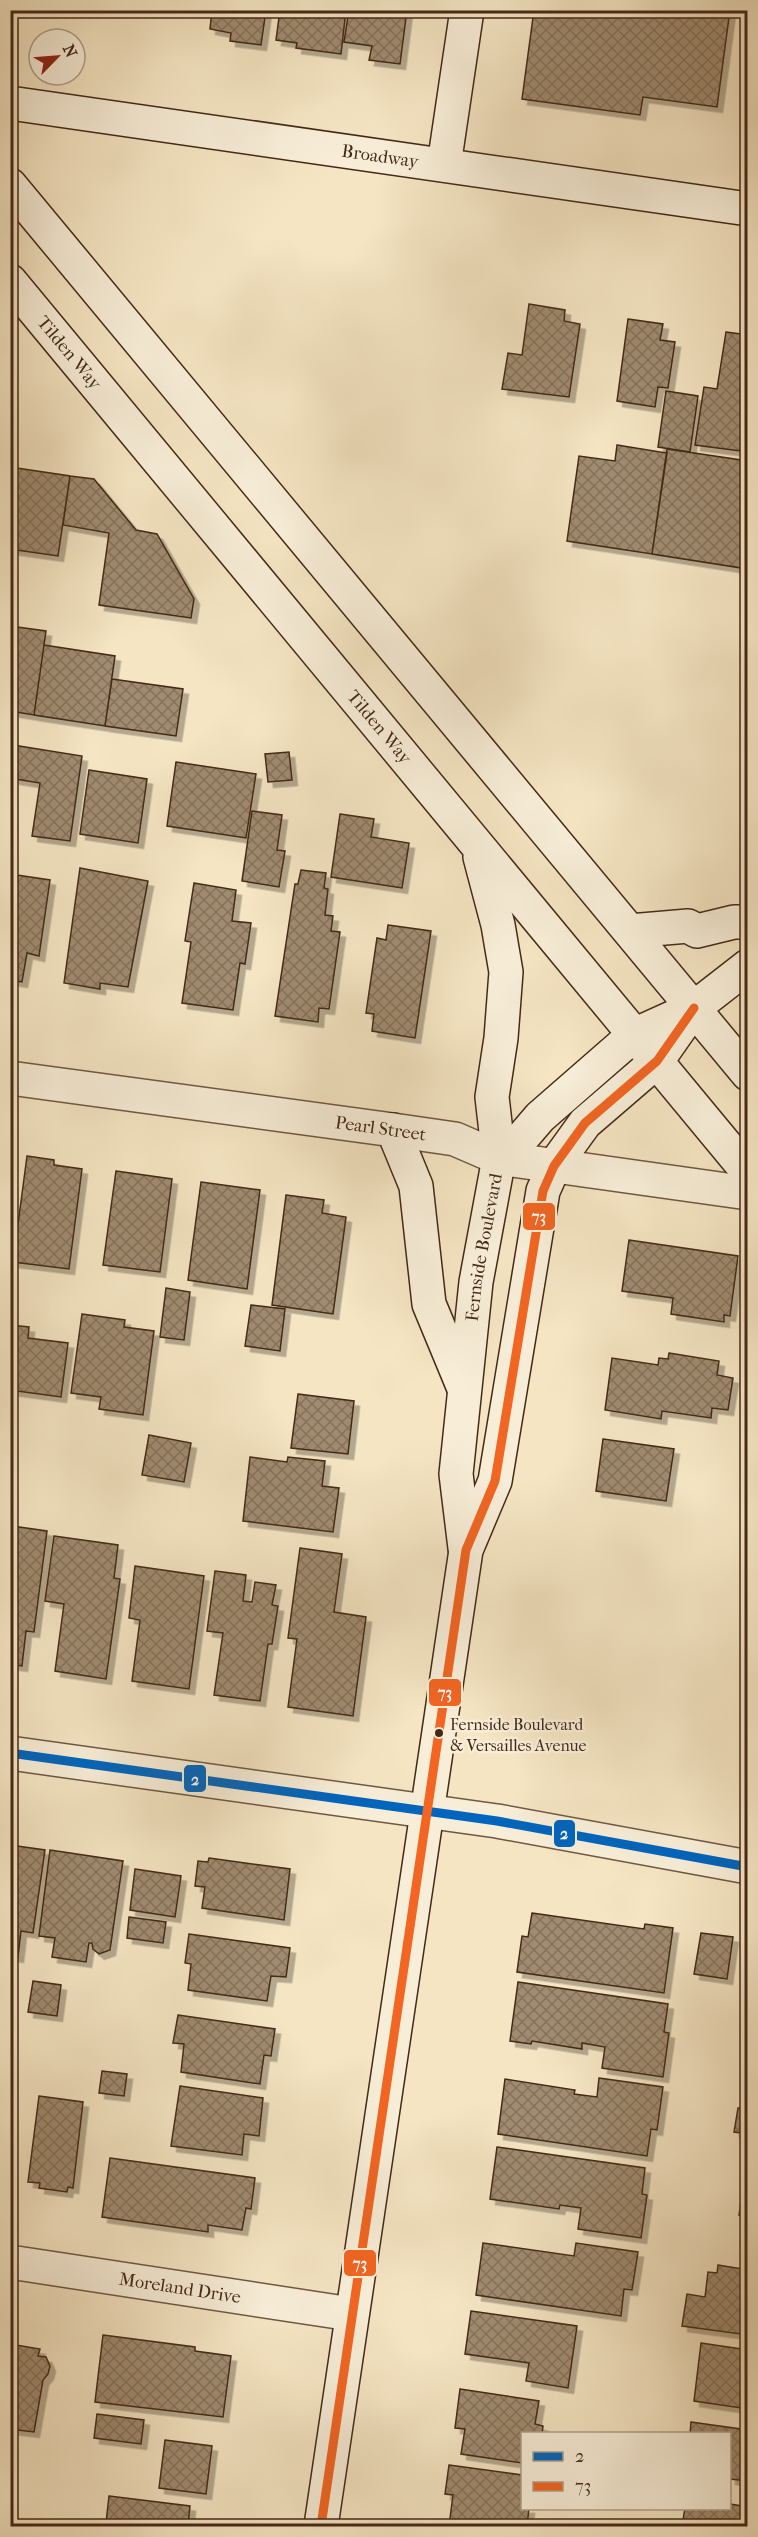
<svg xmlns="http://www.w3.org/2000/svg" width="758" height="2537" font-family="'IM FELL French Canon',serif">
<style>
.building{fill:url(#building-cross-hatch);stroke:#442917;stroke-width:1.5;filter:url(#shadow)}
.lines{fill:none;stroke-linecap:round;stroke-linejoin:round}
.street-casing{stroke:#705842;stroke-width:36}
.secondary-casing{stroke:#442917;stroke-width:36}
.street{stroke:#f8eed8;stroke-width:33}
.secondary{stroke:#f8eed8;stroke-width:33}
.bus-1-casing{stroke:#f8eed8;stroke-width:14}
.bus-2-casing{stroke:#f8eed8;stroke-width:14}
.bus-1{stroke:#0065bd;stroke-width:9}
.bus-2{stroke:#f26522;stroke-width:9}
.bus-dot{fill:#442917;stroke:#f8eed8;stroke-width:2}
.labels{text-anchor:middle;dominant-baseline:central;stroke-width:5;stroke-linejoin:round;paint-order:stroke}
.bus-label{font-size:16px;fill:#442917;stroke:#f8eed8;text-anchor:start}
.street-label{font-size:18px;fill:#442917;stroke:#f8eed8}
.line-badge{stroke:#f8eed8;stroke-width:2}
.badge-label{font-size:16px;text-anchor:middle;font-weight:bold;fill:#fff}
</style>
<defs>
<pattern id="building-cross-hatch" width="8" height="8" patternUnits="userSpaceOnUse" patternTransform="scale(1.5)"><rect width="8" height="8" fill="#a08b70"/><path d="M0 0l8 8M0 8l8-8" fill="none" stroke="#84725b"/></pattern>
<filter id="shadow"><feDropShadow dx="5.5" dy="5.5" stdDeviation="0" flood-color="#0004"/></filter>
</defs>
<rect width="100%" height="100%" fill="#f5e5c3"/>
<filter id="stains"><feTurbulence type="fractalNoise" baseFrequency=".00333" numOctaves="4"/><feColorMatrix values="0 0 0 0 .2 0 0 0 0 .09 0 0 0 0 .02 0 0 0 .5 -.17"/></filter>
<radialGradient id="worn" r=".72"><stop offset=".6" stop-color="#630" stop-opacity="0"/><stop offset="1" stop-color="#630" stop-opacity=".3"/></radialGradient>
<path class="building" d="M212,10H266L261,45L230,41L231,33L210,29Z
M280,10H346L341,54L296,48L297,43L276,40Z
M349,10H407L400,64L369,60L372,46L344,42Z
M534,10H730L717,107L643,97L640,115L522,99Z
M529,304L565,310L564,321L580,324L569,397L502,389L508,353L522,355Z
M628,319L663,324L660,340L675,342L668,388L658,387L655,407L617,401Z
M726,332L748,335V452L695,445L704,387L717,389Z
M666,391L698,396L690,452L658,447Z
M617,445L667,453L652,554L567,541L579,456L615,461Z
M667,449L748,461V569L652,554Z
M10,467L70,476L58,556L10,549Z
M70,476L94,479L136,530L157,534L194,599L191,618L99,605L109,533L63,525Z
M10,626L46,631L34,715L10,711Z
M44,645L115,656L105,726L34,715Z
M112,679L183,689L176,736L105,726Z
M13,745L82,756L70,841L32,836L40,783L10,778Z
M289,752L292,780L268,782L265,754Z
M176,762L256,774L246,838L167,826Z
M89,770L147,779L138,843L80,834Z
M252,811L282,815L277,850L285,851L279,887L242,881Z
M340,814L374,819L371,837L409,843L402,888L331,877Z
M80,868L148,881L128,987L100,983V989L64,983Z
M301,870L326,873L324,888L328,889L325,915L333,916L331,931L340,932L329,1009L319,1008L318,1022L275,1016L295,884H298Z
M10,874L50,880L39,956L27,953L22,982L10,980Z
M194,883L236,890L232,921L251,923L245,964L240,963L233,1010L182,1003L191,942L185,941Z
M388,925L431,931L415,1038L372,1031L374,1014L366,1013L377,938L386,940Z
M27,1156L54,1160V1165L82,1169L69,1269L13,1262Z
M116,1171L172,1179L160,1272L103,1265Z
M201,1182L260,1190L247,1289L188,1280Z
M286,1195L324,1200L322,1213L346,1217L333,1314L272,1305Z
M629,1240L738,1256L730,1316L724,1315V1322L671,1314L673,1298L622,1291Z
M166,1288L190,1292L184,1340L160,1337Z
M251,1305L285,1309L280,1351L245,1346Z
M82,1314L125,1320L124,1327L154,1331L143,1415L99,1409L101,1397L71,1393Z
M10,1325L29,1327L28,1338L68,1343L61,1397L10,1390Z
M669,1353L719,1361L717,1375L733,1378L728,1410L712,1408L711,1418L662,1411L661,1419L605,1410L612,1358L658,1365L659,1358L668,1359Z
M298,1394L354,1401L348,1454L291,1448Z
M149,1435L191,1443L184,1482L142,1475Z
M603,1439L674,1449L666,1501L596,1491Z
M250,1457L287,1462L288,1457L325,1461L322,1486L339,1488L333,1532L243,1521Z
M12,1526L47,1531L34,1632L26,1631L22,1666L10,1664Z
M54,1536L118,1545L114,1578L120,1579L106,1679L55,1671L64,1604L45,1601Z
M300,1548L342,1554L334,1612L366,1617L353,1716L288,1707L297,1639L288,1638Z
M135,1566L204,1576L189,1689L132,1681L140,1620L129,1618Z
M215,1571L246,1575L243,1601L252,1602L255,1582L276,1585L272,1605L278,1606L272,1644H268L260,1701L214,1695L223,1633L207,1631Z
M10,1845L45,1850L33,1933L21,1931L18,1957L10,1956Z
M50,1850L123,1861L110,1950L99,1954L93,1949L92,1943H89L86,1962L52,1957L55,1938L39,1936Z
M209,1858L290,1869L284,1920L202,1908L205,1887L195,1886L198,1861L208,1862Z
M135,1869L181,1876L175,1917L130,1910Z
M532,1913L644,1929L645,1924L673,1928L664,1993L517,1972L522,1936L528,1937Z
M129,1917L166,1922L163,1943L127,1938Z
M701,1933L733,1937L727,1979L694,1974Z
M189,1934L290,1948L286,1977L271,1976L267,2001L188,1990L191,1964L185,1963Z
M33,1981L61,1985L57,2016L28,2012Z
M518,1982L668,2004L664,2032L669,2033L663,2077L602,2068L605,2047L582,2043V2049L532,2041L531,2044L510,2041Z
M178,2015L275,2029L271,2056L264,2055L260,2084L181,2072L184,2044L173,2043Z
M747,2034H748V2072L741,2071Z
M102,2071L127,2074L124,2096L99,2093Z
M599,2078L663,2087L657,2130L651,2129L647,2156L498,2134L505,2079L575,2090L574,2094L597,2097Z
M180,2086L263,2098L259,2136L244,2134L242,2155L171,2146Z
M39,2096L83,2102L73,2188L68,2187L67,2192L39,2188L40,2183L28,2182Z
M738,2108L748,2109V2134L734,2132Z
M497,2147L645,2168L642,2194L647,2195L641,2238L578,2229L581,2208L560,2205L559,2209L490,2199Z
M110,2158L255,2178L251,2209L246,2208L242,2230L208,2225V2232L102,2217Z
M743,2188L748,2189V2216L739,2215Z
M483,2243L574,2256L576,2243L638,2252L632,2290L624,2289L621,2316L476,2295Z
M718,2265L748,2270V2335L682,2326L687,2294L705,2297L708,2272L717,2273Z
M471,2311L577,2326L568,2388L526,2381L529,2363L465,2354Z
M103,2335L195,2347V2351L231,2356L223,2417L95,2402Z
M701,2343L748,2350V2409L694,2401Z
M10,2344L40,2349L38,2356L46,2357L50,2366L48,2374L43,2380L34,2432L10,2429Z
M460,2389L539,2401L535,2424L543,2426L542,2434H522V2463L461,2454L465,2429L455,2428Z
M97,2414L144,2420L141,2444L94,2438Z
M691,2422L748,2430V2481L730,2479V2434H690Z
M165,2440L212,2446L206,2494L159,2488Z
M449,2465L522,2475V2508H529L527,2526H449L453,2495L445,2494Z
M109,2496L190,2506L188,2526H122L106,2523Z
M730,2504L748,2507V2526H682L685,2508H730Z"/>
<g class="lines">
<defs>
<g id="street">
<path id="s1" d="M10,1078L393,1130L455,1139L499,1158L748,1193"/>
<path d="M10,1753L497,1821L748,1867"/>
<path id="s2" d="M10,2262L351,2314"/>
</g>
<g id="secondary">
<path id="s3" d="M10,103L748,209"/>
<path d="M444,165L467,10"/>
<path d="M10,185L748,1074"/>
<path id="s4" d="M10,281L748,1172"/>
<path d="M480,857L498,925L506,972L501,1038L492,1097L499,1158"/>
<path d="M630,931L688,926L697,931L734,922H748"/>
<path d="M393,1130L416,1186L429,1304L463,1386"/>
<path id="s5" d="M465,1548L456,1474L476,1282L499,1158L522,1138L540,1117L634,1035L694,1008L748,966"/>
<path d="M321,2526L466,1550L495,1481L543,1191L554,1166L585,1123L657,1061L694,1008"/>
</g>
</defs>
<use href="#street" class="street-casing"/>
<use href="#secondary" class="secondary-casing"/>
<use href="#street" class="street"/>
<use href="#secondary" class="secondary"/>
<defs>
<path id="bus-1" d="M10,1753L497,1821L748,1867"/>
<path id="bus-2" d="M321,2526L466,1550L495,1481L543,1191L554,1166L585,1123L657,1061L694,1008"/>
</defs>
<use href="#bus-1" class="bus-1-casing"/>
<use href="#bus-2" class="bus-2-casing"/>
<use href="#bus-1" class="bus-1"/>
<use href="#bus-2" class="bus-2"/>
</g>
<circle class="bus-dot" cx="439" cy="1733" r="5"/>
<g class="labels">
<g class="bus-label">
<text x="450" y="1724">Fernside Boulevard<tspan x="450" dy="21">&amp; Versailles Avenue</tspan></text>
</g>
<g class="street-label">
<text stroke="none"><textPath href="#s3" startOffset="374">Broadway</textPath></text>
<text stroke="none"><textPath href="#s4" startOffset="93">Tilden Way</textPath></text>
<text stroke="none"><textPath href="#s4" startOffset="579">Tilden Way</textPath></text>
<text stroke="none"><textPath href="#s1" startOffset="374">Pearl Street</textPath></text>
<text stroke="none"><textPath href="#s5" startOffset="303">Fernside Boulevard</textPath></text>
<text stroke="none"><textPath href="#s2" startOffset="172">Moreland Drive</textPath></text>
</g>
</g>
<g class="line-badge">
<rect x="522" y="1202" width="34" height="29" rx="6" fill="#f26522"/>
<rect x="428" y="1678" width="34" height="29" rx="6" fill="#f26522"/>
<rect x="183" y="1764" width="24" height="29" rx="6" fill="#0065bd"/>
<rect x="553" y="1819" width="23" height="29" rx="6" fill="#0065bd"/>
<rect x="343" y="2249" width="34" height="28" rx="6" fill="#f26522"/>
</g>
<g class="badge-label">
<text x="539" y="1222">73</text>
<text x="445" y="1698">73</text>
<text x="195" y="1785">2</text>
<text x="564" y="1839">2</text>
<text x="360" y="2269">73</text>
</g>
<rect width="758" height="2537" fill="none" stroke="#f5e5c3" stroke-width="36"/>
<rect x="12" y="12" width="734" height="2513" fill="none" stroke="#442917" stroke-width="3"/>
<rect x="18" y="18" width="722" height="2501" fill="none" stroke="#442917" stroke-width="1.5"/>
<rect x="521" y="2432" width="210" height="78" fill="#f8eed8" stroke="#b09f8b" stroke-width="1.5"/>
<rect x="533" y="2452" width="30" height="9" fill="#0065bd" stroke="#b09f8b" stroke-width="1.5"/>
<text x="575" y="2462" font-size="18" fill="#442917">2</text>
<rect x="533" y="2482" width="30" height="9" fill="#f26522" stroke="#b09f8b" stroke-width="1.5"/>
<text x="575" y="2492" font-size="18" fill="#442917">73</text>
<g transform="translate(57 57) rotate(65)"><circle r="28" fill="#f8eed8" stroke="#b09f8b" stroke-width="1.5"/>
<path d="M0-4.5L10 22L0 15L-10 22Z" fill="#8f2418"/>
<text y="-9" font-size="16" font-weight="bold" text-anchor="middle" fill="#442917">N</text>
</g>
<rect width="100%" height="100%" filter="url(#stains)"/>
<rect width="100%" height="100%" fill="url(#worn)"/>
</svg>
